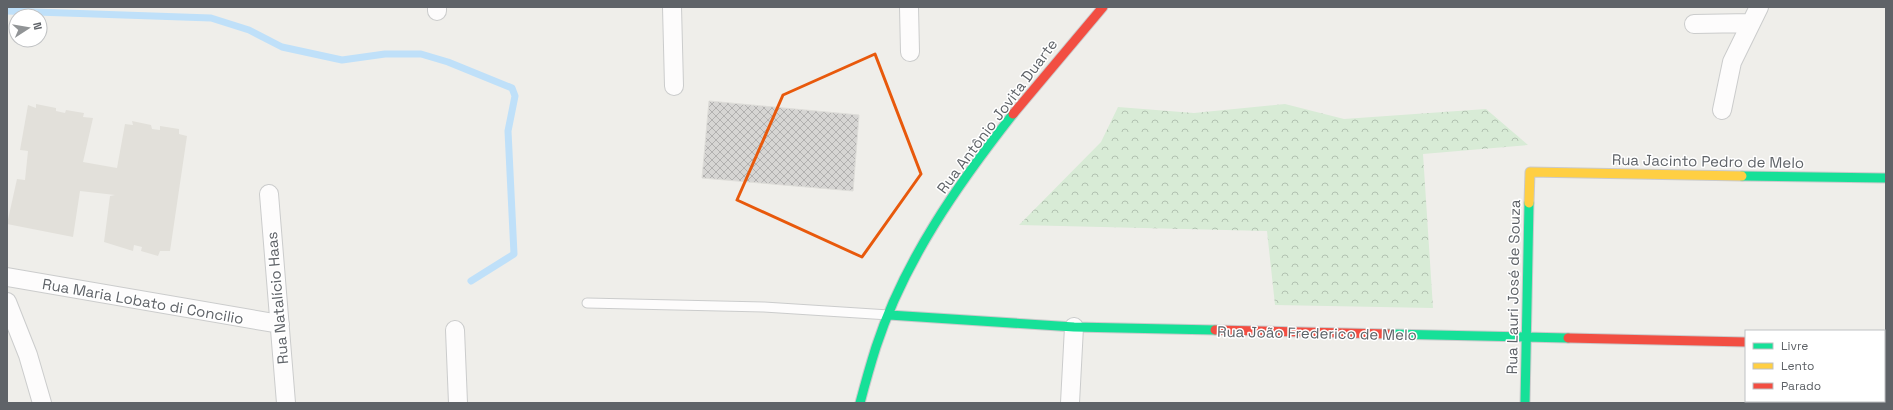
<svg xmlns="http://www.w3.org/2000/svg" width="1893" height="410" font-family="'Space Grotesk',sans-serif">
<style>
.education{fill:#e2e0da}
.forest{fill:url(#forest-crowns)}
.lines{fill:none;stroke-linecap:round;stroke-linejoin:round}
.stream{stroke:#bfe0f9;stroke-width:7}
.building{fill:url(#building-cross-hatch);stroke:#deddd9}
.lane-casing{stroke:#cbcccc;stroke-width:11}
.street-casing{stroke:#cbcccc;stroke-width:20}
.fast-casing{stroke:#cacacb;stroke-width:11}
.slow-casing{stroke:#cacacb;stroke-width:11}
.jam-casing{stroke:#cacacb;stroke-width:11}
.lane{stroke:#fdfcfc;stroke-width:9}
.street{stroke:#fdfcfc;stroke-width:18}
.fast{stroke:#16e098;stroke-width:9}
.slow{stroke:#ffcf43;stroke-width:9}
.jam{stroke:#f24e42;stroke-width:9}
.marked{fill:none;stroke:#e8590c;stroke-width:3;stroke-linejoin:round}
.labels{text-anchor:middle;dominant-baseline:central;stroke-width:3;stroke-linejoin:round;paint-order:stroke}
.street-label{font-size:15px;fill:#5f6368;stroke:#fff}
</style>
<defs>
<pattern id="forest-crowns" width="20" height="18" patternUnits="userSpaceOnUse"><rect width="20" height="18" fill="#d8ebd6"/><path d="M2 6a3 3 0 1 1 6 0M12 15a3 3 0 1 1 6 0" fill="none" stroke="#b2c2b1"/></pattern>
<pattern id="building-cross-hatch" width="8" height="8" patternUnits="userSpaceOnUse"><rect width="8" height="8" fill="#d6d5d3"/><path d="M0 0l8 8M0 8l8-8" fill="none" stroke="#b1b0af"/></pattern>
</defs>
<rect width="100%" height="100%" fill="#efeeea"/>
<path class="education" d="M36,104L56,108V111L65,113L66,110L84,113L83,117L93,118L83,162L117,168L125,124L133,125L132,121L151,125L152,129L160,130V126L179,129V134L187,136L170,251H160L158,256L141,251L142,247L134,245L133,251L104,242L110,196L115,195L80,191L73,237L7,224L17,179L25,180L28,151L20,150L28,105L36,108Z"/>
<path class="forest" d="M1285,104L1344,119L1486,109L1528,145L1423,154L1433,308L1275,305L1267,231L1019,225L1101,142L1118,107L1194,113Z"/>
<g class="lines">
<path class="stream" d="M7,11L211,18L249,30L282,47L342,60L385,54H421L448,62L512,88L515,96L508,131L514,254L471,281"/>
</g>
<path class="building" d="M709,101L859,115L853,191L702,178Z"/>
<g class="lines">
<defs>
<path id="lane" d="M587,303L764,307L889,315"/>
<path id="street" d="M437,7V11
M672,7L674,86
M909,7L910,52
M1694,24L1751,23
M1722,110L1732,62L1759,7
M269,194L286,403
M7,277L280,324
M7,302L28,355L42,403
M455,330L458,403
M1884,345H1886
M1070,403L1074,327"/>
<path id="fast" d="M1742,176L1886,178
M889,315L1074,327L1215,330
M1389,334L1568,338
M860,403C865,384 870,366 876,347C904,261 958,184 1013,114
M1525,403L1529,203"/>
<path id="slow" d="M1529,203L1530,172L1742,176"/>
<path id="jam" d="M1013,114L1103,7
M1215,330L1389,334
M1568,338L1746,342"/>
</defs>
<use href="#lane" class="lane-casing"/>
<use href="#street" class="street-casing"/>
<use href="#fast" class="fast-casing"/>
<use href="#slow" class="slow-casing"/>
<use href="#jam" class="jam-casing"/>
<use href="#lane" class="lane"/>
<use href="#street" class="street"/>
<use href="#fast" class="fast"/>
<use href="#slow" class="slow"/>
<use href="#jam" class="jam"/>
</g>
<path class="marked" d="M875,54L921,174L862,257L737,200L783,95Z"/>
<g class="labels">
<g class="street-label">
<text transform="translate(997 116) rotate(-53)">Rua Antônio Jovita Duarte</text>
<text transform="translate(1708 161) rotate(1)">Rua Jacinto Pedro de Melo</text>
<text transform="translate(1513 287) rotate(-89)">Rua Lauri José de Souza</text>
<text transform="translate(277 298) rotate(-95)">Rua Natalício Haas</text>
<text transform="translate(143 301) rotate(10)">Rua Maria Lobato di Concilio</text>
<text transform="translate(1317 333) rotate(1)">Rua João Frederico de Melo</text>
</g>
</g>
<rect width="1893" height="410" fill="none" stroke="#5f6368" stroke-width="16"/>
<rect x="1745" y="330" width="140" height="72" fill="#ffffff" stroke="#bfc1c3"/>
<rect x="1753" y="343" width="20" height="6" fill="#16e098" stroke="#bfc1c3"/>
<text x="1781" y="350" font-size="12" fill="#5f6368">Livre</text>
<rect x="1753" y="363" width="20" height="6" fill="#ffcf43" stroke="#bfc1c3"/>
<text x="1781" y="370" font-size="12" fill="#5f6368">Lento</text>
<rect x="1753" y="383" width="20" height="6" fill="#f24e42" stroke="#bfc1c3"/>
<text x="1781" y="390" font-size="12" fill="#5f6368">Parado</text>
<g transform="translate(28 28) rotate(78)"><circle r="19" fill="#ffffff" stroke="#bfc1c3"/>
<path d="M0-3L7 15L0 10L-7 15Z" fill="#919496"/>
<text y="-6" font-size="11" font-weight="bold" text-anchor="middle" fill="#5f6368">N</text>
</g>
</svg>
